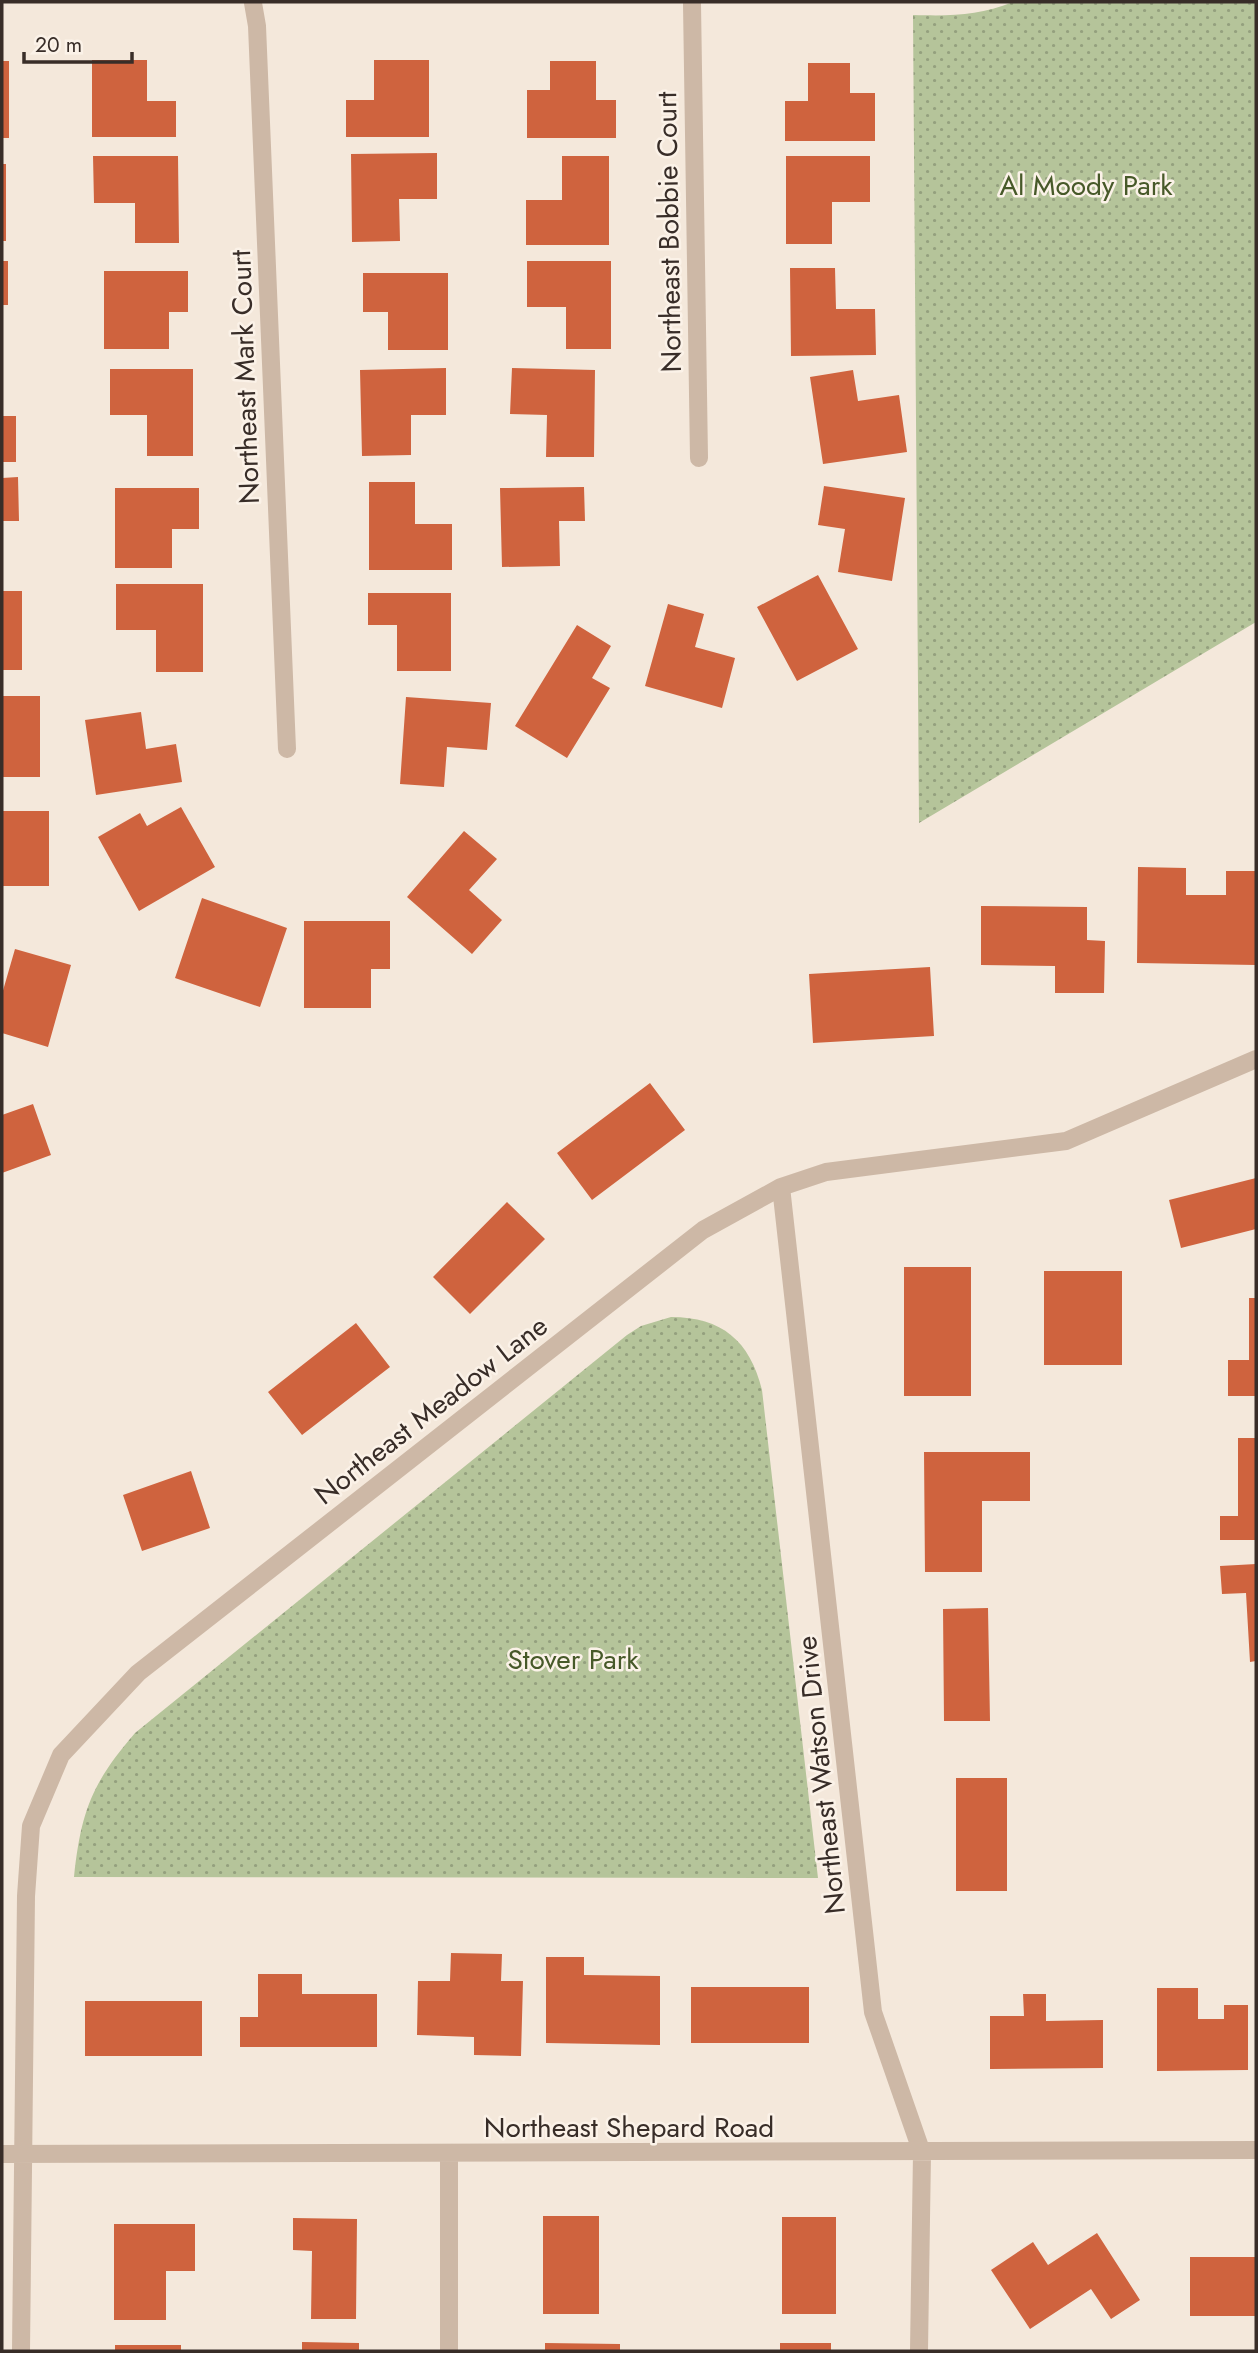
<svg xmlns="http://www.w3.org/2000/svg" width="1258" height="2353" font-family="Jost,sans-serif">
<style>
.park{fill:url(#park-dots)}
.building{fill:#cf633e}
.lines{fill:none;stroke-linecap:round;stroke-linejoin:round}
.street{stroke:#cdb8a6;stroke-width:18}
.labels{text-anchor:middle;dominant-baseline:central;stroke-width:5;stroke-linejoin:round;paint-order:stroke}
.park-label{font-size:28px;fill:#475929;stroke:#fbf2e8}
.street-label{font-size:28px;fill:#382d28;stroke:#fbf2e8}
</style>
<defs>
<pattern id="park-dots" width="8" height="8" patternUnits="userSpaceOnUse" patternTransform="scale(1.75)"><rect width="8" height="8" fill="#b5c49a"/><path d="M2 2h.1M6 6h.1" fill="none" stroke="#94a07e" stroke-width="1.8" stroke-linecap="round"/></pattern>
</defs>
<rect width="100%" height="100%" fill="#f4e8db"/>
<path class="park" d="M1013,2H1256V622L919,823L913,15C951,16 978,16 1013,2Z
M671,1317C722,1317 750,1341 762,1390L818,1878L74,1877C81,1811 92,1783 135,1733L627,1335L641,1326Z"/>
<path class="building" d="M92,60H147V101H176V137H92Z
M374,60H429V137H346V100H374Z
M2,61H9V138H2Z
M550,61H596V100H616V138H527V90H550Z
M808,63H850V93H875V141H785V101H808Z
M437,153V199H399L400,241L352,242L351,154Z
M93,156H178L179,243H135V203H94Z
M562,156H609V245H526V200H562Z
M786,156H870V202H832V244H786Z
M2,164H6V241H2Z
M2,261H8V305H2Z
M527,261H611V349H566V307H527Z
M790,268H835L836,309H875L876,355L791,356Z
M104,271H188V312H169V349H104Z
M363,273H448V350H388V312H363Z
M446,368V415H411V455L362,456L360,370Z
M512,368L595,370L594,457H546L547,415L510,414Z
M110,369H193V456H147V415H110Z
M853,370L858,401L899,395L907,452L823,464L810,377Z
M2,416H16V462H2Z
M18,477L19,521H2V478Z
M369,482H415V524H452V570H369Z
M824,486L905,498L892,581L838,572L845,529L818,525Z
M584,487L585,521H559L560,566L502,567L500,488Z
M115,488H199V529H172V568H115Z
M818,575L858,649L797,681L757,607Z
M116,584H203V672H156V630H116Z
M2,591H22V670H2Z
M368,593H451V671H397V625H368Z
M668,604L704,614L695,647L735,658L722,708L645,686Z
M577,625L611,646L592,678L610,688L567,758L515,726Z
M2,696H40V777H2Z
M406,697L491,703L487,750L447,747L444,787L400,784Z
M141,712L146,749L176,744L182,782L96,795L85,720Z
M181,807L215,867L139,911L98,837L140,813L147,826Z
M2,811H49V886H2Z
M464,831L497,859L469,890L502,920L472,954L407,897Z
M1138,867L1186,868V895H1226V871H1256V965L1137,963Z
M202,898L287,928L260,1007L175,978Z
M981,906L1087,907V940L1105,941L1104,993H1055V966L981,965Z
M304,921H390V969H371V1008H304Z
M15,949L71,965L48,1047L2,1033V994Z
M930,967L934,1036L813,1043L809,974Z
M650,1083L685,1130L592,1200L557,1153Z
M33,1104L51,1155L2,1173V1115Z
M1256,1178V1229L1181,1248L1169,1200Z
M507,1202L545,1239L470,1314L433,1277Z
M904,1267H971V1396H904Z
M1044,1271H1122V1365H1044Z
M1249,1298H1256V1396H1228V1360H1249Z
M356,1323L390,1367L302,1435L268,1392Z
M1238,1438H1256V1540H1220V1516H1238Z
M924,1452H1030V1501H982V1572H925Z
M191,1471L210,1528L142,1551L123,1495Z
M1256,1564V1661L1250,1662L1246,1593L1222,1594L1220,1566Z
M988,1608L990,1721H944L943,1609Z
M956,1778H1007V1891H956Z
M451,1953L502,1954L501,1981H523L521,2056L474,2055V2037L417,2035L418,1981H450Z
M546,1957H584V1975L660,1976V2045L546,2043Z
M258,1974H302V1994H377V2047H240V2017H258Z
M691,1987H809V2043H691Z
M1157,1988H1198V2019H1224V2005H1248V2070L1157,2071Z
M1023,1994H1046V2021L1103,2020V2068L990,2069V2016H1024Z
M85,2001H202V2056H85Z
M543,2216H599V2314H543Z
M782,2217H836V2314H782Z
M293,2218L357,2219L356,2319H311L312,2251L293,2250Z
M114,2224H195V2271H166V2320H114Z
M1097,2233L1140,2300L1111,2319L1091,2289L1030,2329L991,2270L1033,2242L1048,2265Z
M1190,2257H1256V2316H1190Z
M302,2342L359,2343V2351H302Z
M545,2343L620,2344V2351H545Z
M780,2343H831V2351H780Z
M115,2345H181V2351H115Z"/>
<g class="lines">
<path class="street" d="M253,3L257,26L287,749
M692,4L699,458
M781,1187L873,2012L922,2153L919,2351
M2,2154L1256,2150
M449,2154V2351
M21,2351L26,1896L31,1826L61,1755L138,1673L703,1230L781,1187L826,1172L1066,1141L1256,1059"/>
</g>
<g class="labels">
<g class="park-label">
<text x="1086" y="185">Al Moody Park</text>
<text x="573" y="1659">Stover Park</text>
</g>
<g class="street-label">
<text transform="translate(669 232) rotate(-91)">Northeast Bobbie Court</text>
<text transform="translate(245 377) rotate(-92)">Northeast Mark Court</text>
<text transform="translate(431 1410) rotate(-38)">Northeast Meadow Lane</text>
<text transform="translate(821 1775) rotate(-96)">Northeast Watson Drive</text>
<text x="629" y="2127">Northeast Shepard Road</text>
</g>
</g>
<rect width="1258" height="2353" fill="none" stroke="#382d28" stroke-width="7"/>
<path d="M24 52v10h108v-10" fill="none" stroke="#382d28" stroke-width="3.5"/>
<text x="35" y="52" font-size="21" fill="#382d28" stroke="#fbf2e8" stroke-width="5" paint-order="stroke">20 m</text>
</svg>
